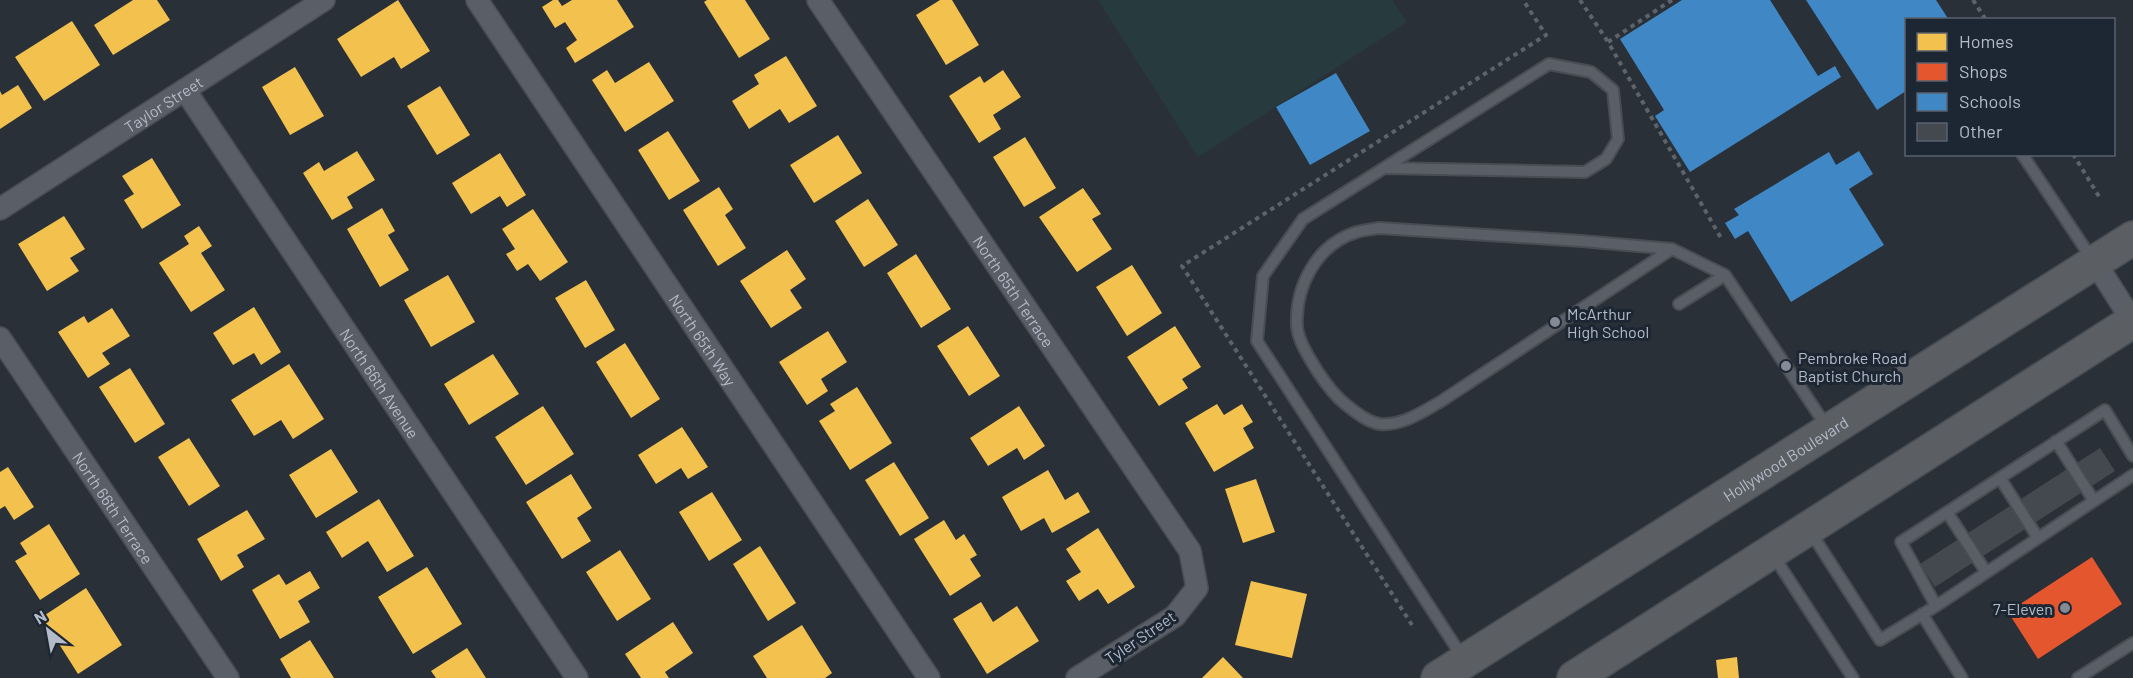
<svg xmlns="http://www.w3.org/2000/svg" width="2133" height="678" font-family="Barlow,sans-serif">
<style>
.green{fill:#273a3e}
.homes{fill:#f2c14e}
.shops{fill:#e4572e}
.schools{fill:#3f88c5}
.building{fill:#444950}
.lines{fill:none;stroke-linecap:round;stroke-linejoin:round}
.service-casing{stroke:#484c53;stroke-width:14}
.minor-casing{stroke:#484c53;stroke-width:24}
.trunk-casing{stroke:#474c53;stroke-width:36}
.path{stroke:#5d636a;stroke-width:4;stroke-dasharray:4.5 4.5;stroke-linecap:butt}
.service{stroke:#5a5e66;stroke-width:10}
.minor{stroke:#5a5e66;stroke-width:21}
.trunk{stroke:#5b5f64;stroke-width:33}
.poi-dot{fill:#848b96;stroke:#1d2633;stroke-width:2}
.labels{text-anchor:middle;dominant-baseline:central;stroke-width:6;stroke-linejoin:round;paint-order:stroke}
.street-label{font-size:16px;fill:#b4bcc9;stroke:#1d2633}
.poi-label{font-size:16px;fill:#b4bcc9;stroke:#1d2633;text-anchor:start}
</style>
<rect width="100%" height="100%" fill="#2a3038"/>
<path class="green" d="M1098,0H1392L1407,22L1198,157Z"/>
<path class="homes" d="M133,0H157L170,20L113,55L94,25Z
M398,0L430,51L401,69L394,57L361,77L337,39Z
M553,0H558L562,6L572,0H617L634,27L575,63L566,48L577,40L565,22L555,28L542,7Z
M707,0H745L770,39L739,58L704,2Z
M940,0H952L979,45L946,65L916,15Z
M72,21L100,65L44,101L15,57Z
M786,56L817,106L789,123L780,109L749,129L732,101L759,84L754,75Z
M649,62L674,101L625,132L592,80L607,70L615,83Z
M295,67L324,116L290,135L262,87Z
M1003,70L1021,97L993,115L1001,129L979,143L949,96L980,76L984,83Z
M18,85L32,108L0,129V91L2,95Z
M440,86L470,135L437,155L407,106Z
M668,131L700,181L669,200L638,150Z
M838,135L862,173L814,203L790,165Z
M1025,137L1056,188L1024,207L993,157Z
M357,151L375,180L347,197L353,208L332,220L303,173L319,162L324,171Z
M500,153L526,195L507,207L500,196L471,214L452,183Z
M152,158L181,205L142,229L124,200L134,194L122,176Z
M719,187L733,209L725,215L746,248L718,266L683,210Z
M1083,188L1101,214L1092,219L1112,249L1077,272L1039,217Z
M868,199L898,245L864,267L835,221Z
M382,208L395,231L388,235L409,270L380,287L347,229Z
M533,209L568,262L540,281L528,264L517,271L506,254L515,249L502,229Z
M64,216L85,249L70,258L79,271L47,291L18,244Z
M199,226L212,246L201,253L225,290L191,312L159,263L189,244L184,236Z
M787,250L806,279L790,290L802,308L771,328L740,281Z
M916,254L951,309L921,328L887,273Z
M1132,265L1162,313L1127,336L1096,287Z
M448,275L475,322L431,347L404,300Z
M586,280L615,330L585,348L555,298Z
M254,307L281,352L261,365L254,353L233,365L213,333Z
M112,308L130,336L102,353L110,364L88,378L58,332L84,316L88,323Z
M968,326L1000,376L969,396L937,346Z
M1175,326L1201,367L1182,379L1188,388L1159,406L1127,357Z
M828,331L847,362L821,379L828,391L807,405L779,362Z
M625,343L660,399L631,418L596,362Z
M493,354L519,394L469,425L444,384Z
M289,364L324,419L293,439L281,420L254,436L231,400Z
M130,368L165,424L135,443L99,387Z
M857,387L892,443L850,470L819,421L835,411L830,404Z
M1217,404L1224,415L1242,404L1253,422L1243,428L1254,448L1214,472L1185,423Z
M543,406L574,454L526,485L495,437Z
M1019,406L1045,446L1024,460L1017,448L988,466L970,438Z
M682,427L708,467L688,479L681,468L656,484L638,455Z
M189,438L220,486L189,506L158,457Z
M331,449L358,492L316,518L289,475Z
M894,462L929,518L900,536L865,480Z
M8,467L34,507L14,520L5,506L0,509V472Z
M1048,470L1065,500L1078,492L1090,512L1052,533L1044,518L1021,531L1002,497Z
M571,474L592,508L577,518L591,541L562,559L526,502Z
M1256,479L1275,532L1243,543L1225,489Z
M712,492L742,540L709,561L679,512Z
M379,499L414,556L387,572L368,541L342,558L326,532Z
M247,510L265,539L237,555L244,567L221,581L197,539Z
M944,520L956,540L964,534L977,555L970,559L981,576L950,596L914,539Z
M49,524L80,574L40,600L15,561L27,554L20,543Z
M1098,528L1135,587L1108,604L1098,589L1079,601L1066,581L1081,572L1066,549Z
M760,546L796,603L768,621L733,564Z
M620,550L651,599L617,621L586,572Z
M427,567L462,624L413,654L378,597Z
M310,571L320,588L298,601L310,622L280,639L252,590L279,574L286,585Z
M1251,581L1307,594L1292,658L1235,645Z
M86,588L122,645L78,674L42,617Z
M981,602L993,622L1017,606L1039,641L987,674L953,619Z
M673,622L693,653L665,672L669,678H641L625,654Z
M802,625L832,673L825,678H767L753,656Z
M310,640L334,678H291L280,659Z
M467,648L486,678H436L431,671Z
M1223,657L1243,678H1202Z
M1737,657L1739,678H1718L1716,660Z"/>
<path class="shops" d="M2092,557L2122,604L2038,659L2008,612Z"/>
<path class="schools" d="M1682,0H1770L1818,76L1835,66L1841,77L1690,172L1655,116L1664,110L1620,39Z
M1806,0H1936L1949,20H1906V91L1877,110Z
M1336,73L1370,131L1310,165L1276,107Z
M1859,151L1873,174L1849,189L1884,245L1791,302L1748,231L1735,239L1725,223L1739,215L1734,209L1829,152L1836,165Z"/>
<path class="building" d="M2100,448L2115,471L1935,587L1920,564Z"/>
<g class="lines">
<defs>
<path id="service" d="M2022,154L2092,259
M1384,168L1549,64L1591,72L1613,90L1618,139L1606,159L1585,172L1384,168L1303,219L1263,276L1257,341L1463,658
M1672,249L1440,402C1422,412 1402,426 1380,424C1367,422 1354,411 1344,403C1333,394 1326,384 1318,372C1310,359 1298,341 1297,326C1295,286 1317,244 1357,232C1364,230 1372,229 1379,228L1582,241L1672,249L1725,275L1827,427
M1679,304L1725,275
M2056,441L2094,501
M2000,478L2038,538
M1947,512L1986,572
M1810,531L1880,640L1936,606L2133,475
M1773,555L1853,678
M1936,606L1901,542L2105,410L2133,456
M1922,614L1962,678
M2078,678L2133,643"/>
<g id="minor">
<path id="s1" d="M477,0L929,678"/>
<path id="s2" d="M818,0L1190,551L1197,588L1175,616L1077,678"/>
<path id="s3" d="M185,90L577,678"/>
<path id="s4" d="M0,209L324,0"/>
<path d="M2095,262L2133,322"/>
<path id="s5" d="M0,338L228,678"/>
</g>
<g id="trunk">
<path id="s6" d="M1438,678L2133,238"/>
<path d="M1574,678L2133,321"/>
</g>
</defs>
<use href="#service" class="service-casing"/>
<use href="#minor" class="minor-casing"/>
<use href="#trunk" class="trunk-casing"/>
<path class="path" d="M1580,0L1608,42
M1672,0L1608,42L1721,238
M1973,0L1986,20
M2073,154L2100,198
M1412,625L1182,266L1546,35L1523,0"/>
<use href="#service" class="service"/>
<use href="#minor" class="minor"/>
<use href="#trunk" class="trunk"/>
</g>
<g class="poi-dot">
<circle cx="1555" cy="322" r="6"/>
<circle cx="1786" cy="366" r="6"/>
<circle cx="2065" cy="608" r="6"/>
</g>
<g class="labels">
<g class="street-label">
<text stroke="none"><textPath href="#s4" startOffset="194">Taylor Street</textPath></text>
<text stroke="none"><textPath href="#s2" startOffset="351">North 65th Terrace</textPath></text>
<text stroke="none"><textPath href="#s1" startOffset="408">North 65th Way</textPath></text>
<text stroke="none"><textPath href="#s3" startOffset="352">North 66th Avenue</textPath></text>
<text stroke="none"><textPath href="#s6" startOffset="411">Hollywood Boulevard</textPath></text>
<text stroke="none"><textPath href="#s5" startOffset="204">North 66th Terrace</textPath></text>
<text transform="translate(1140 637) rotate(-34)">Tyler Street</text>
</g>
<g class="poi-label">
<text x="1567" y="313">McArthur<tspan x="1567" dy="18">High School</tspan></text>
<text x="1798" y="357">Pembroke Road<tspan x="1798" dy="18">Baptist Church</tspan></text>
<text x="2053" y="608" text-anchor="end">7-Eleven</text>
</g>
</g>
<rect x="1905" y="18" width="210" height="138" fill="#1d2633" stroke="#59626f" stroke-width="1.5"/>
<rect x="1917" y="33" width="30" height="18" fill="#f2c14e" stroke="#59626f" stroke-width="1.5"/>
<text x="1959" y="48" font-size="18" fill="#b4bcc9">Homes</text>
<rect x="1917" y="63" width="30" height="18" fill="#e4572e" stroke="#59626f" stroke-width="1.5"/>
<text x="1959" y="78" font-size="18" fill="#b4bcc9">Shops</text>
<rect x="1917" y="93" width="30" height="18" fill="#3f88c5" stroke="#59626f" stroke-width="1.5"/>
<text x="1959" y="108" font-size="18" fill="#b4bcc9">Schools</text>
<rect x="1917" y="123" width="30" height="18" fill="#444950" stroke="#59626f" stroke-width="1.5"/>
<text x="1959" y="138" font-size="18" fill="#b4bcc9">Other</text>
<g transform="translate(48 630) rotate(329)" stroke="#1d2633" stroke-width="4.5" paint-order="stroke">
<path d="M0-4.5L10 22L0 15L-10 22Z" fill="#b4bcc9"/>
<text y="-9" font-size="16" font-weight="bold" text-anchor="middle" fill="#b4bcc9">N</text>
</g>
</svg>
